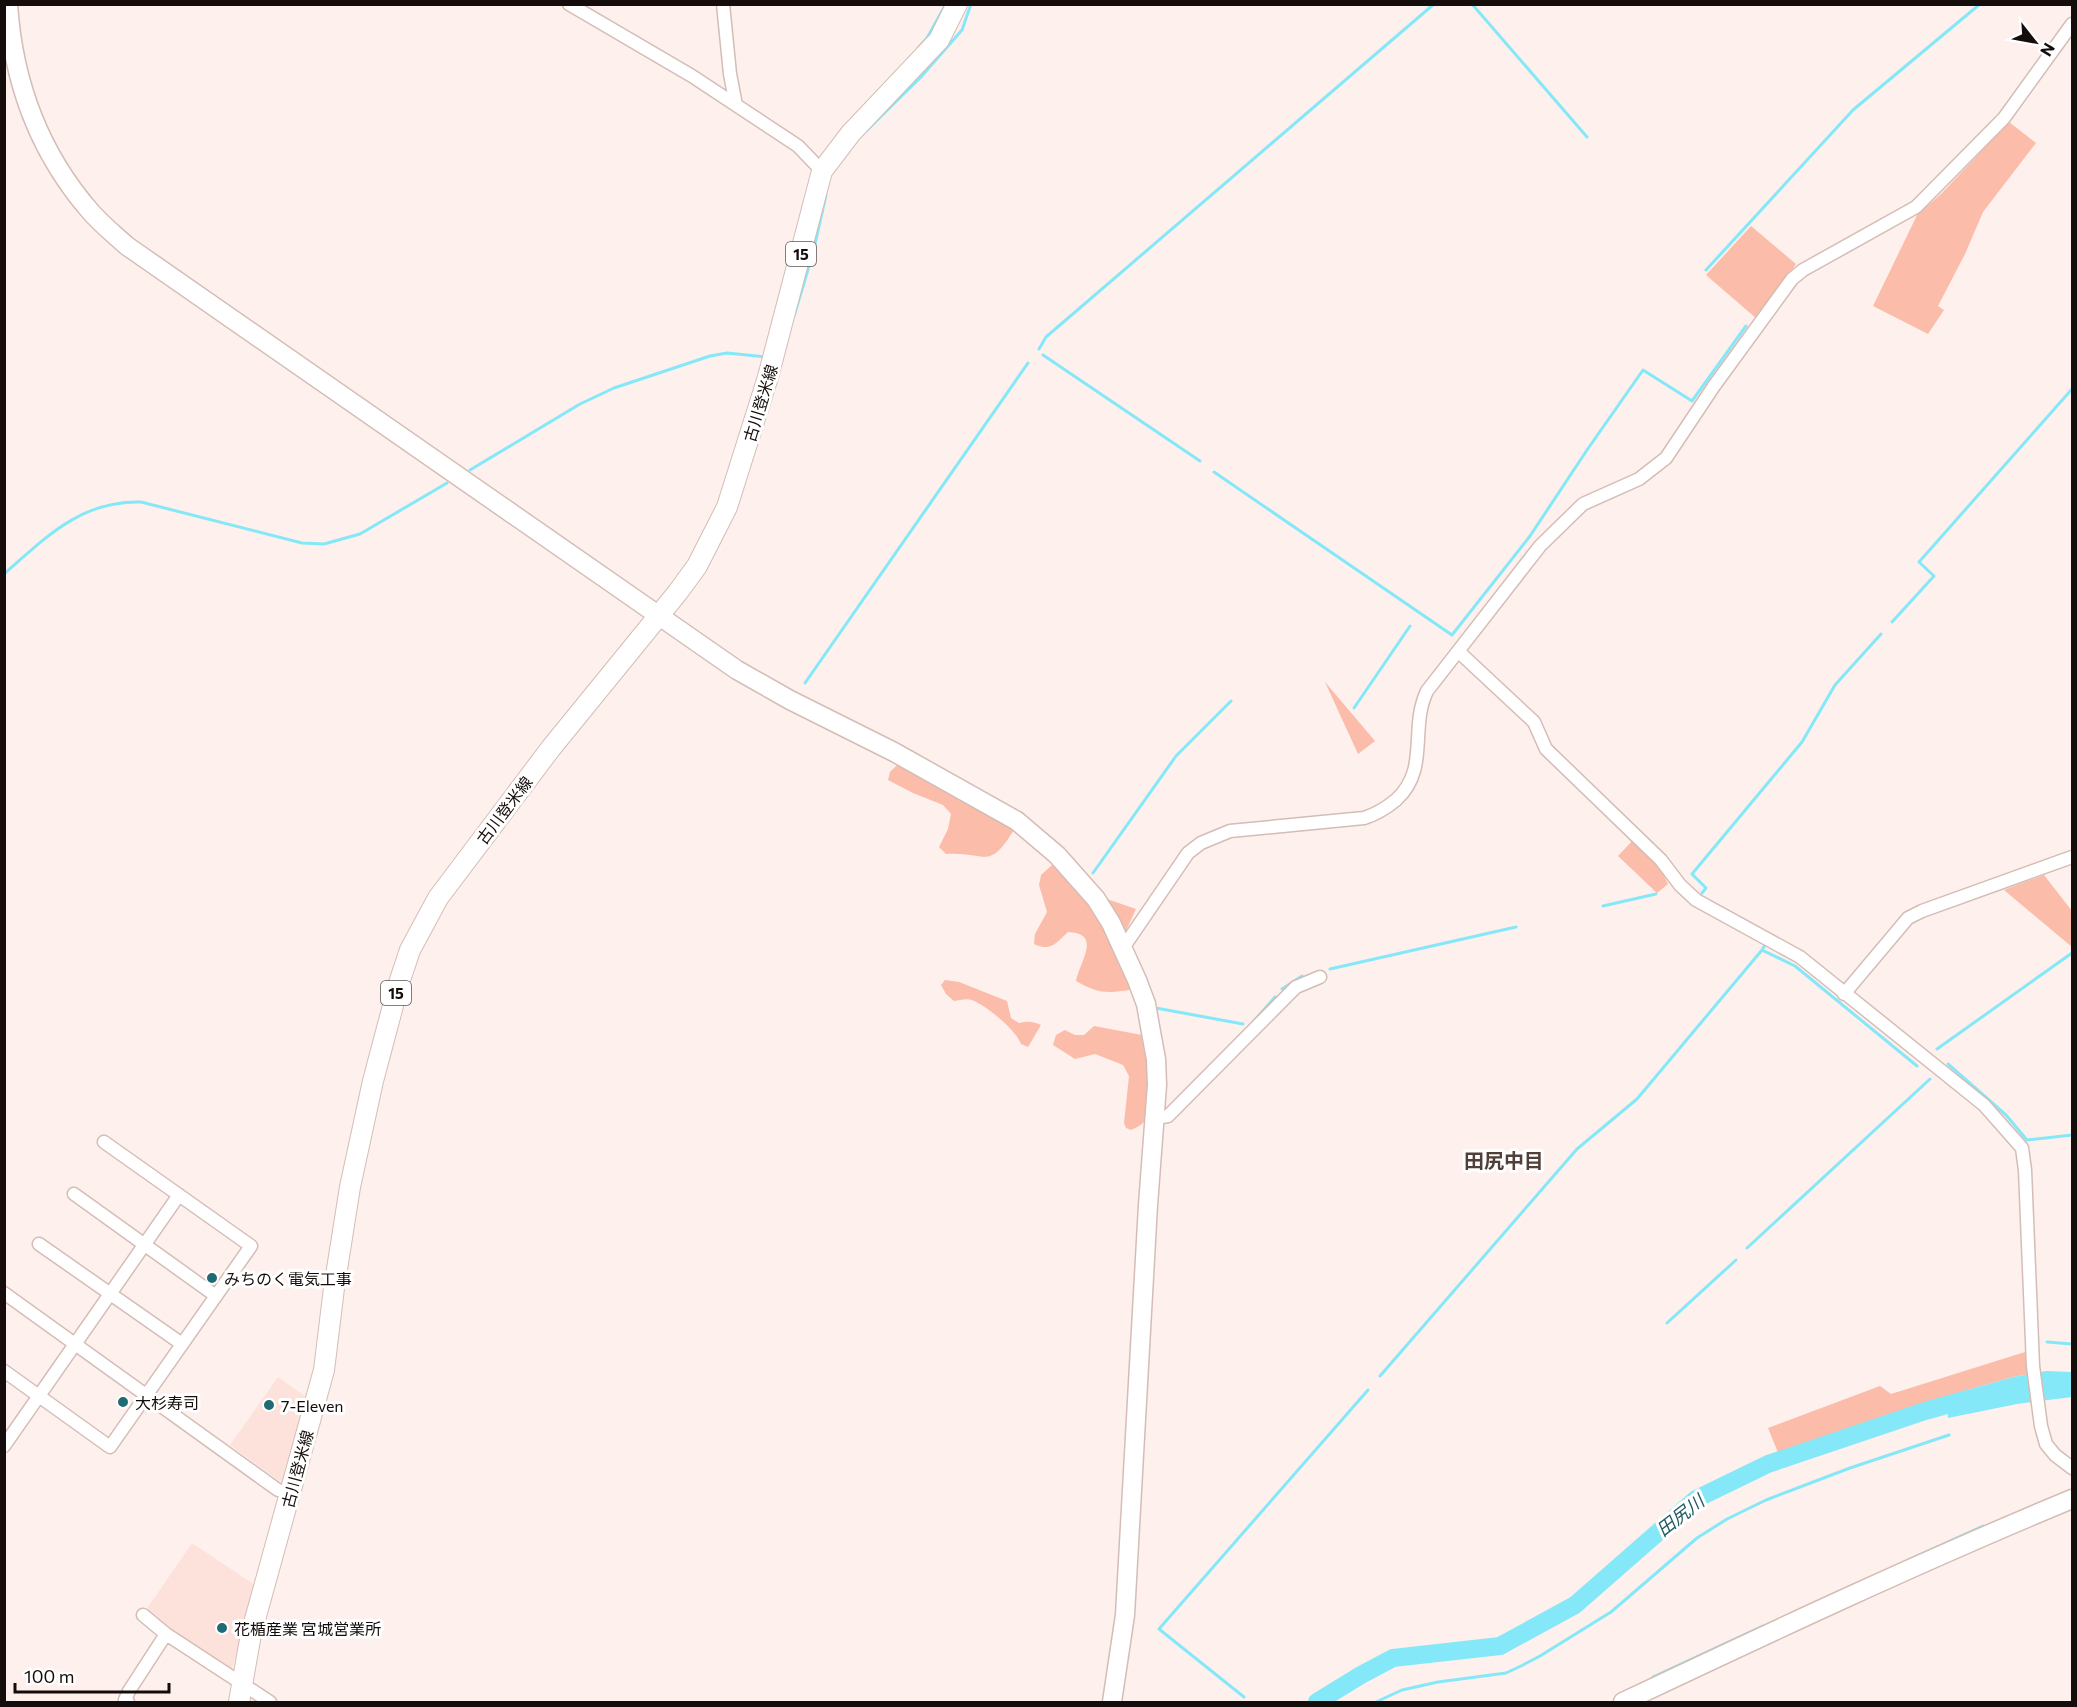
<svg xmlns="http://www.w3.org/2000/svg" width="2077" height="1707" font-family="Commissioner,'Noto Sans JP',sans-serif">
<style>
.built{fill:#fce2da}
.green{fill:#fbbca9}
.water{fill:#84e8f8}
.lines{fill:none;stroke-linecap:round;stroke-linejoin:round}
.stream{stroke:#84e8f8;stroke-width:3}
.river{stroke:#84e8f8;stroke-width:18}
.street-casing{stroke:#d4bdb6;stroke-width:15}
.secondary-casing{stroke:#d4bdb6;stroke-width:21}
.primary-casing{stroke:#d4bdb6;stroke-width:22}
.street{stroke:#fff;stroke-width:12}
.secondary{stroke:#fff;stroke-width:18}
.primary{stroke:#fff;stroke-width:20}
.poi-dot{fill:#206a75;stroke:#fff;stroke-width:2}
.labels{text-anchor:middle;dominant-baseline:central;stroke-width:6;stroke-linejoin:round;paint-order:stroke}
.shield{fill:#fff;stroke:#5a5654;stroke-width:1.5}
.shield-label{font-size:15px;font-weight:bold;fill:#140d0b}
.street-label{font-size:16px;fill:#140d0b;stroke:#fff}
.poi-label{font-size:16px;fill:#140d0b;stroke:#fff;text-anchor:start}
.water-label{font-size:18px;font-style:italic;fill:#205962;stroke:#fff}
.quarter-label{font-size:20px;font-weight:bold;fill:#513f39;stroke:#fff}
</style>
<rect width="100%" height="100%" fill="#fef0ec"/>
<path class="built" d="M278,1377L309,1399L285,1485L230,1445Z
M192,1543L255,1585L231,1673L144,1613Z"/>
<path class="green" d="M2009,122L2036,143L1983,212L1965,254L1938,306L1944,310L1928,334L1873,306L1920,209L1923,210L1942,193Z
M1751,226L1796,264L1757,319L1706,275Z
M1325,682L1375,741L1358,754Z
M897,765L910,768L1015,828C988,873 987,851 946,854L939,847L948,829L951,814L943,805L913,793L888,780L890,772Z
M1634,839L1661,870L1668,884L1657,893L1618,856Z
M1052,865L1087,899L1135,989C1109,993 1100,995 1076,981C1079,963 1103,933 1068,932C1056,943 1051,952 1034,944L1035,934L1047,912L1039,885L1041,875Z
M2044,875L2072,911V947L2004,890Z
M1107,899L1136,909L1126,931L1107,902Z
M945,980L959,982L1007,1001L1011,1018L1019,1023C1028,1021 1032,1021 1041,1025L1028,1047L1021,1044C1016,1030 987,1006 972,1000C967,998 959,1000 954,1001L946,994L941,985Z
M1094,1026L1142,1035C1146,1054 1157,1107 1143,1123C1140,1126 1135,1128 1131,1130L1126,1128L1124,1123L1129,1076L1123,1065L1095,1054L1075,1059L1053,1045L1056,1035L1065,1030L1075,1035H1084Z
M2025,1352L2029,1374L2013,1377L1946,1396L1779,1455L1768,1428L1880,1386L1891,1394Z"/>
<path class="water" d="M2046,1371L2072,1372V1397L2017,1404L1948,1418L1946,1396L2013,1377Z"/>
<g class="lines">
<path class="stream" d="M1472,4L1587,137
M918,48L927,38L946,4
M866,131L920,78L962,30L971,4
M1706,270L1853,110L1980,4
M794,316L813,253L826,195
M1039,349L1046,337L1434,4
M1043,355L1200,461
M470,470L580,404L614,388L710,356L727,353L766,357
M1214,472L1452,635L1530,536L1587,450L1643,370L1692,401L1746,326
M4,574C46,537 82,500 141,502L302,543L324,544L360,534L447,483
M1892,622L1934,576L1919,562L2072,389
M805,683L1028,363
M1354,708L1410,626
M1093,873L1176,756L1231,701
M1702,893L1706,888L1692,874L1802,742L1835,685L1881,634
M1603,906L1656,894
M1762,950L1795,966L1917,1066
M1330,969L1516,927
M1282,989L1302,976
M1156,1008L1243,1024
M1253,1022L1275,997
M1937,1049L2072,953
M1948,1064L2006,1115L2027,1140L2072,1135
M1747,1248L1930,1079
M1667,1323L1736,1260
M2047,1342L2072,1344
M1380,1376L1577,1149L1637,1099L1762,950L1766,943
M1906,1561L1983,1526
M1653,1677L1763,1626
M1244,1697L1159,1629L1368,1390
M1376,1702L1402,1690L1438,1682L1506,1673L1521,1666L1540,1656L1611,1612L1697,1538L1727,1519L1766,1500L1850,1468L1949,1435"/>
<path class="river" d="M1317,1702L1361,1675L1393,1658L1500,1646L1575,1605L1696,1499L1768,1464L1925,1411L1968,1399"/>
<defs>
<path id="street" d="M569,4L692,76L798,146L822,171
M723,4L730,74L736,105
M1459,652L1534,722L1546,749L1661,860L1680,885L1696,900L1800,957L1984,1105L2022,1148L2025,1170L2033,1366L2041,1426L2046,1444L2055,1455L2072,1468
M1123,948L1188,853L1201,843L1230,831L1364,818C1377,814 1385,809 1396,800C1430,769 1409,729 1427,691L1540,546L1583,504L1639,479L1666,458L1714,386L1792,279L1803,270L1916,207L2004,118L2072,24
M1844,994L1908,918L1922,911L2072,857
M1155,1118L1168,1116L1296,987L1320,977
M74,1194L216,1296
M39,1244L182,1344
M4,1293L278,1490L291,1493
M4,1371L110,1447L251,1246L104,1142
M4,1446L179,1195
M143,1615L166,1634L270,1702
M128,1702L125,1700L129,1691L166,1634"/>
<path id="secondary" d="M8,4C13,81 39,152 90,211C101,224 115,235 127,246L737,670L790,700L894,752L1017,821L1057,855L1096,899L1111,923L1137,980L1146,1004L1151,1032L1156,1059L1157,1085L1148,1205L1125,1615L1112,1702
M1623,1702C1771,1632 1920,1562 2072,1499"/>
<path id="primary" d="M239,1702L251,1634L324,1370L334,1288L350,1187L373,1081L399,983L410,950L438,898L551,748L678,592L697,566L727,507L768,377L822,171L851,133L939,40L957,4"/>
</defs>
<use href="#street" class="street-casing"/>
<use href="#secondary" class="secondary-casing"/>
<use href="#primary" class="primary-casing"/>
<use href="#street" class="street"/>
<use href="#secondary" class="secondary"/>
<use href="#primary" class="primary"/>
</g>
<g class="poi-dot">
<circle cx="212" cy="1278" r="6"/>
<circle cx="123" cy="1402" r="6"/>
<circle cx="269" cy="1405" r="6"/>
<circle cx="222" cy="1628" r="6"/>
</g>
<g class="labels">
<g class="shield">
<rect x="786" y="242" width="30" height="24" rx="4.5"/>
<rect x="381" y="981" width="30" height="24" rx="4.5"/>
</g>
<g class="shield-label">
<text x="801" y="254">15</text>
<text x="396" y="993">15</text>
</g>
<g class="street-label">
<text transform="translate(760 403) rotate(-73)">古川登米線</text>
<text transform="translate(504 810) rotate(-53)">古川登米線</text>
<text transform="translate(297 1469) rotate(-75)">古川登米線</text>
</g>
<g class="poi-label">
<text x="224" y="1278">みちのく電気工事</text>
<text x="135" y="1402">大杉寿司</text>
<text x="281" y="1405">7-Eleven</text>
<text x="234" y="1628">花楯産業 宮城営業所</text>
</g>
<g class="water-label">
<text transform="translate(1680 1515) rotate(-38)">田尻川</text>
</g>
<g class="quarter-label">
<text x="1504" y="1160">田尻中目</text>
</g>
</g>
<rect width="2077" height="1707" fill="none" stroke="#140d0b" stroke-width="12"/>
<g transform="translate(2035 42) rotate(121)" stroke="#ffffff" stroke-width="4.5" paint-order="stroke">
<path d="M0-4.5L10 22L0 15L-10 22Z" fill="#140d0b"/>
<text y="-9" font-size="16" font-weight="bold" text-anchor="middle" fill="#140d0b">N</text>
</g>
<path d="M15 1683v9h154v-9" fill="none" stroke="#140d0b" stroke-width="3"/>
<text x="24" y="1683" font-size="18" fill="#140d0b" stroke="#ffffff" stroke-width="4.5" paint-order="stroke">100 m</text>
</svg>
